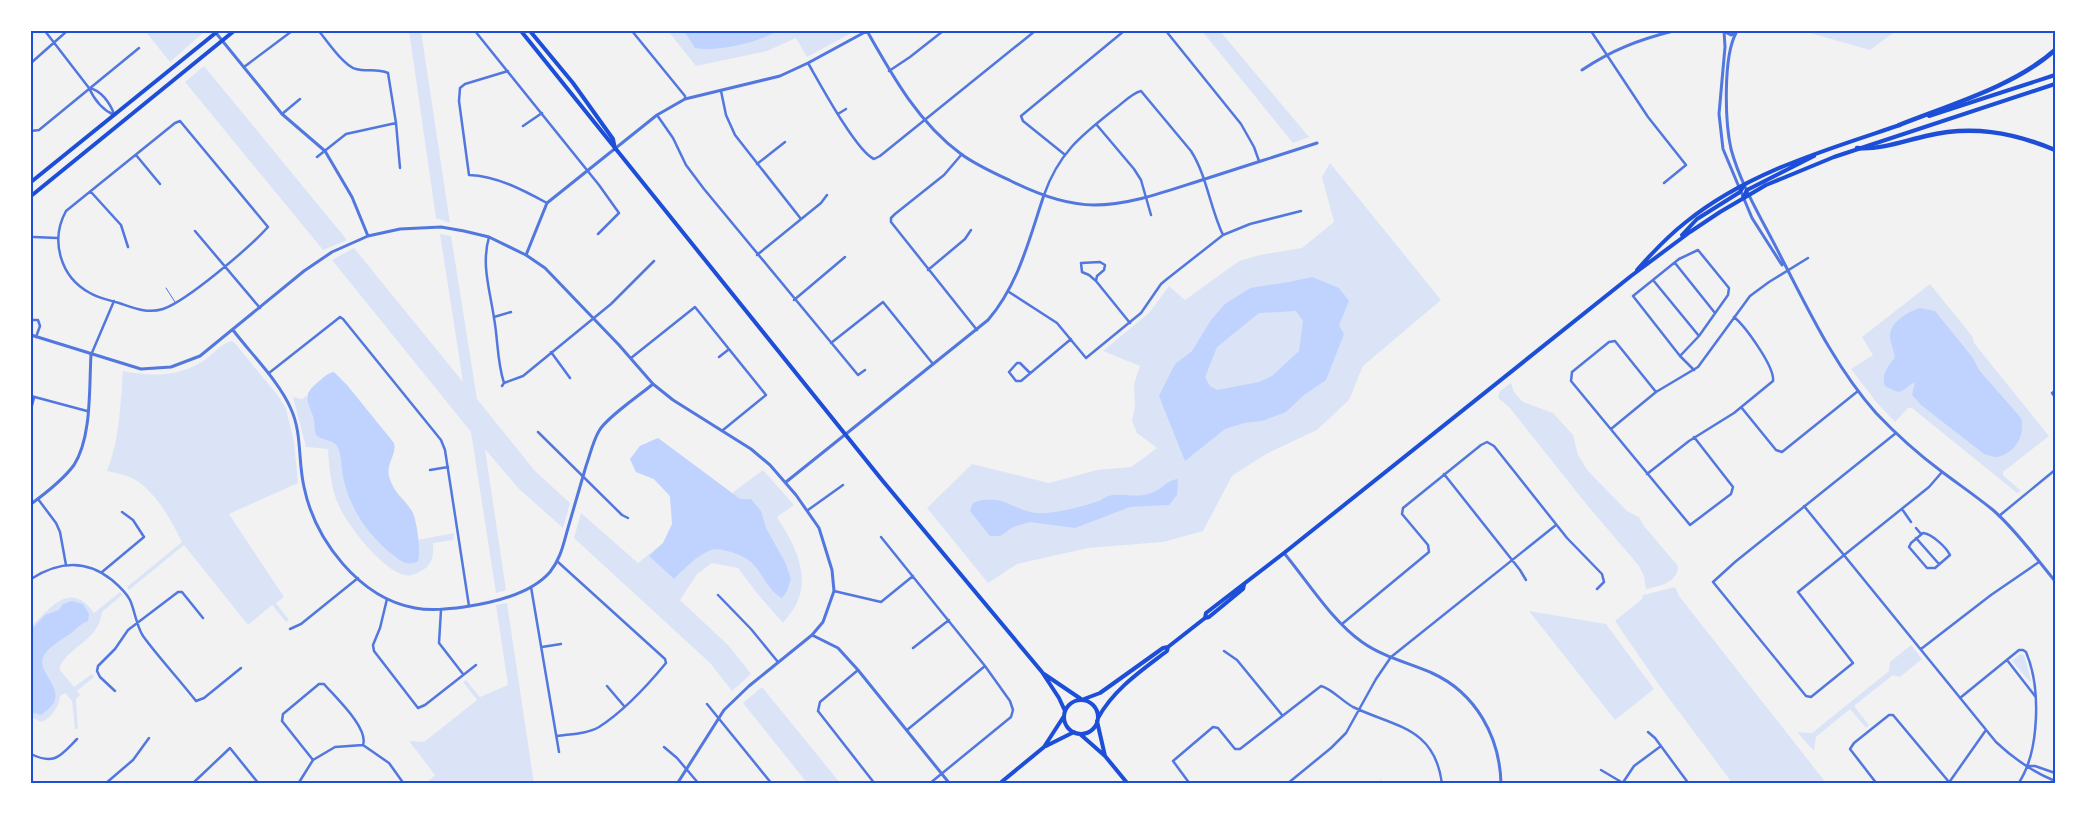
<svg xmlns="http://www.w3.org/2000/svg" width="2086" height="815" font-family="'Asap Condensed',sans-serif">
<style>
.green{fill:#dbe4f7}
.water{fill:#bfd3fe;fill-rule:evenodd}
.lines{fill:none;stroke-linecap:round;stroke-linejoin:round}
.service{stroke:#5277de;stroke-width:1}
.minor{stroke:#5277de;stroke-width:2.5}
.tertiary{stroke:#5277de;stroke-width:3}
.secondary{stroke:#1d4ed8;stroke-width:4}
.motorway{stroke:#1d4ed8;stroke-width:4.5}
.neatline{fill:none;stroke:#1d4ed8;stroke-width:2}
</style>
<rect width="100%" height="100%" fill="#f2f2f2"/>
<path class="green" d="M145,31H205L170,62Z
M409,31H421L450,223L436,218Z
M668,31H855L807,57L796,38L767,51L696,66Z
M1202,31H1220L1309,137L1293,143Z
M1803,31H1896L1870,50Z
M204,66L347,240L323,250L185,82Z
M1330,163L1441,300L1363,366L1349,400L1317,430L1266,454L1232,476L1203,531L1163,542L1088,548L1017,564L988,583L927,508L972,464L1049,483L1097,470L1131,467L1157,448L1137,433L1132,421L1135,406L1134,384L1140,366L1103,351L1149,313L1169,286L1185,300L1239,261L1260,255L1302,248L1334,222L1322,177Z
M440,234L451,236L477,399L535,471L570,503L563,528L519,489L485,449L506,590L496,593L471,432L332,260L354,248L463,382Z
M1930,284L1972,336L1974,343L2049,436L2003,472V475L2021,491L2017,493L1912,408H1908L1895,422L1877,403L1851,369L1873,355L1862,337Z
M231,341L234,342L279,397L286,409L294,442L298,483L229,514L284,597L276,603L289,620L286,622L272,605L248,625L184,545L129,590L127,587L182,542C171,520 156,492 134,479C126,475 116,473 107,471C120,438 120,405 123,371C151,377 181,377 206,359C214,353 221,344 231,341Z
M1511,383L1514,392L1523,402L1553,413L1573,435L1578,455L1588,471L1627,511L1639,517L1644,526L1678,566C1678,583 1659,586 1646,589L1644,576L1639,566L1587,505L1509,407L1498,398L1500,391Z
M306,396L321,427L339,441L404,553L418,540L454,533L453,540L433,543C434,556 432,567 419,572C415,575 410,576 405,575C384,572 347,525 339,506C331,489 329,468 328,449L306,447L293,397L302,399Z
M658,438L732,493L763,470L794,505L777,517C792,540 810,572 798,600C795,609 788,616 783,623L756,592L738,568L712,563L697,574L680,600L728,645L751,674L732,691L710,663L574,538L581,513L638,563L663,543L673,524L670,496L654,479L636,472L630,459L640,446Z
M1675,587L1679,596L1827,784H1733L1659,685L1615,621L1642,599L1643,595Z
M120,592L122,595L102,612C99,640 71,645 60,666V670L74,687L92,674L94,677L77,691L80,695L76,699L78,729H75L72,701L65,693L60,696C60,705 51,719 41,722L31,717V627C51,607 71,580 94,613Z
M507,603L534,784H425L435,775L409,741L424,742L477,700L463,682L466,680L480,697L508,685L496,605Z
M1529,611L1606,624L1654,689L1615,720Z
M1911,645L1922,659L1900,677L1893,675L1854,706L1869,725L1866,728L1850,709L1816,737L1814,751L1797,732L1812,733L1889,671L1890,662Z
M2020,654L2024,655L2031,680L2030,682L2012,661Z
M762,687L841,784H808L743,703Z"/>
<path class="water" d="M684,31H777C757,43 718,52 695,48Z
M1312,277L1339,288L1349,301L1339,325L1344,334L1326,380L1304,395L1286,412L1262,421L1244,423L1225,429L1185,461L1159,396L1175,364L1192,351L1211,320L1225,304L1250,288L1289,282ZM1296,311L1303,321L1299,351L1272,376L1259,382L1217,390L1210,386L1205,377L1217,347L1259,313Z
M1920,308L1935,311L1973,358L1979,370L2021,418C2026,434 2015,455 1996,457C1993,457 1988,455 1984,454L1921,405L1912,395L1915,382C1900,390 1904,397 1885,386C1881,373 1888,367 1895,357C1894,351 1889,339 1890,334C1893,320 1908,312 1920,308Z
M334,372L347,385L394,443C397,454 386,464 389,476C394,494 403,497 412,511C417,520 421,552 418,561C408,567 401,561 393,555C370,537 351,511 344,481C341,470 342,457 338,447C332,439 324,441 317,436C314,432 315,425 314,420C309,401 300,397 318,382C323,378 327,373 334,372Z
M658,438L740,499H751L761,511L766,528L785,562L791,579L787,591L782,598C767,590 763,573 751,562C743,555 721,547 711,550C697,555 684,569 674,579L649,556L663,543L672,524L670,496L654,479L636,472L630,459L640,446Z
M1178,479L1177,495L1169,505L1130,507L1075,528L1030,522L1013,527L1000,536H990L970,511L973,503C1004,491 1016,515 1043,513C1058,513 1084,506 1099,501C1103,499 1108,495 1113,495C1127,494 1138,498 1151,493C1161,490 1167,480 1178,479Z
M72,601L83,604L89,614L88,621C78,625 77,629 70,634C61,640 47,648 43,657C36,676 76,693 41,715L31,712V630L45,615L59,610L63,604Z"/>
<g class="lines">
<path class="service" d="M166,288L175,302"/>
<path class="minor" d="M45,31L89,88C94,99 103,110 114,115
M319,31C327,41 344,66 356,69C366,72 377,68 388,73L396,123L400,168
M475,31L599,185L619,213L598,234
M632,31L685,96V99
M1166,31L1241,124L1254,147L1259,161
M1591,31L1648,117L1686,165L1664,183
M31,63L67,31
M808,63C819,82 856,151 874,159L880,156L1035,31
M244,67L292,31
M508,71L465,84L460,88L459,101L469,175C497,176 523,190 547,203
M889,71L910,57L943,31
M89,88C101,90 110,103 114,114
M721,91L726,115L735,135L801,219
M282,114L300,99
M838,114L846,109
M657,115L673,138L686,165L704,189L858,375L865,370
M180,121L268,227C250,247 187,301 163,309C147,314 134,308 119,303C109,300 98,298 90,293C60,277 50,240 66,211L175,123Z
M1096,124L1134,169L1141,180L1151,215
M523,126L542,113
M31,131L39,130L139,48
M962,154L944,175L895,214L891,218V222L977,330
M1064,154L1023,121L1021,116L1124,31
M136,155L160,184
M317,157L346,134L396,123
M757,164L785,142
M91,192L121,225L128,247
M1044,195C1059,152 1082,135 1116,108C1123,103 1132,93 1141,91L1191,151C1207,176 1210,208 1223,235
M195,231L260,308
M34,237L57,238
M489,237C481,265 490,290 494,318C498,339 497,362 504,383
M757,255L821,203L827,195
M1675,263L1715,313
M928,270L965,239L971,230
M1653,280L1699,336
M1096,281L1089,275L1082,272L1081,263L1100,262L1105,265L1104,270L1097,276L1096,281L1130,323
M1009,292L1057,323L1086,358L1141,313L1161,284L1167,279L1223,235L1250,224L1301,211
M794,300L845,257
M494,317L511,312
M31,320H38L40,326L36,337
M831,343L883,302L933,364
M551,352L570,378
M91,355L114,301
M1680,356L1699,336L1728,295L1729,288L1698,250L1679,259L1633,296L1680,356L1694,370
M719,357L728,350
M631,358L695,307L766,395L723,430
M269,373L335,321L340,317L343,319L441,440L445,450L469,606
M1030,373L1020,363H1017L1009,372L1016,381H1021L1071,339
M502,386L504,383L523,376L611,304L654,261
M2055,391L2052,393L2055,397
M1656,392L1615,341L1609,342L1572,372L1571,381L1690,525L1731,494L1733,487L1694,437
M31,396L87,411
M1741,407L1776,450L1782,452L1858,391
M31,409L34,398
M1611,429L1656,392L1698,367L1750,296L1769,282L1808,258
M538,432L622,515L628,518
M1896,433L1735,562L1713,582L1806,696L1811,697L1853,663L1798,592L1929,487L1942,472
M430,470L448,467
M1444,474L1520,570L1526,580
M1647,474L1689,441L1734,413L1773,381C1775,367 1745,326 1734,317
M38,499L56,523L60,532L66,565
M1804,506L1996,742C2013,758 2033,772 2055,781
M1902,509L1911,522
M808,510L843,485
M1999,516L2055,470
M1916,528L1921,534
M1923,533C1932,534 1946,547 1950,555L1935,568H1927L1909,547L1911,543Z
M881,537L985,666L1010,701L1013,710L1011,717L929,784
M1916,538L1939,564
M102,572L144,537L133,520L122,512
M31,579C59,561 87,560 112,580C119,586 126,592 130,600C135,611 136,625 143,636C159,658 179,679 196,701L204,698L241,668
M531,587L559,752
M834,591L881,602L913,576
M718,595L751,629L778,662
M387,599L380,628L373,645L374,651L418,708L425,705L476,665
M441,610L439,643L463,674
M1342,624L1429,552L1428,545L1402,514L1403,508L1481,445L1487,442L1494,446L1567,538L1602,574L1604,582L1597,589
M290,629L301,624L358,578
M542,647L561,644
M913,648L949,620
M1921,649L1991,595L2039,562
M1224,651L1237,660L1282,715
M2007,660L2035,696
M858,670L820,702L818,711L875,784
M607,686L624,706
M115,691L100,677L97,671L98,666L115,649L128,630L178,592H182L203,618
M1960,698L2019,650H2023L2026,652C2041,687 2040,752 2018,784
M707,704L772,784
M907,730L985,666
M1648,732L1655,738L1689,784
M557,736C571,734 587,734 599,727C624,711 647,686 666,663L665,659L558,562
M363,745L389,763L404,784
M664,747L677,758L699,784
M31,754C55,766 61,755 77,739
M313,760L282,721L283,714L319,684H324C335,697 369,728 363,745
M2028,766H2035L2055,773
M1601,770L1623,783
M1381,782V784
M105,784L133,760L149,738
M192,784L230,748L259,784
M298,784L313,760L335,747L363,745
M1190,784L1173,761L1213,727L1218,728L1235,749H1240L1321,686C1332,689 1342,701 1353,707C1395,727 1435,727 1442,784
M1287,784L1331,748L1346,733L1376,679L1391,657L1556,525
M1622,784L1634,766L1661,746
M1877,784L1850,749L1854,743L1889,715H1893L1949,782
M1948,784L1986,730"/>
<path class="tertiary" d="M867,31C893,77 918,122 961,154C976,165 994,173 1011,181C1037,194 1065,205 1094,205C1131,205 1170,190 1205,179C1242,167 1280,155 1317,143
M1724,31L1725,47L1719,114L1723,149L1752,218L1782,265
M1725,32L1731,35L1737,31
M216,33L282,114L325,151L352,197L368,236
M1736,33C1723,57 1725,122 1731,149C1741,186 1763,221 1780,255C1808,309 1835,367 1876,413C1896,434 1918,454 1941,471C1958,484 1976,496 1993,510C2016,530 2035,557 2055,581
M1582,70C1612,50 1638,40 1673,31
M526,255L547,203L657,115L685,99L780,76L808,63L867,31
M233,330C251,354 279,381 291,409C302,433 298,461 304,487C315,540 359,598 415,608C431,611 448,609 464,607C492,603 530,595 550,572C561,558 563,545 568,528C574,507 580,487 586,466C590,455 593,441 599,431C606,418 640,395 653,384
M31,335L141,369L171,367L200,356L304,271L332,252L368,236L400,229L441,227L464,231L489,237L526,255L545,268L619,345L653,384L673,400L751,449L770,465L796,495L819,528L832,570L834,591L823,622L812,635L749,686L724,710L677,784
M786,482L988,320C1019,284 1029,239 1044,195
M31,504C46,493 63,480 74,465C92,437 89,387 91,355
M1284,553C1308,582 1332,621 1362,642C1383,657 1409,663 1432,673C1476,693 1500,737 1501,784
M812,635L838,648L858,670L950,784"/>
<path class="secondary" d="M521,31L882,480L1042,672L1059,698L1065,711
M530,31L573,83L613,139L615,149
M1929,116L2055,75
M31,182L218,31
M31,196L234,31
M1743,198L1747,190L1814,156
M1682,235L1697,219L1740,192L1745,184
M1637,270C1652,253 1668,236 1686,222C1748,172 1826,150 1900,125
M1205,618L1206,613L1284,553L1631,276L1690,232L1720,212L1766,185L1834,157L2055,84
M1044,674L1081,699
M1084,699L1100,693L1163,648L1168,647
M1064 717a17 17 0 1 1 34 0a17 17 0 1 1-34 0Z
M1098,718C1114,689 1141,671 1167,651L1168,647L1205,618L1209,617L1243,589L1244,585
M1097,721L1105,756
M1080,734L1105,756L1128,784
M1046,746L1074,732
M999,784L1044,747L1064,716"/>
<path class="motorway" d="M1899,125C1949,105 2015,86 2055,50
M1857,148C1880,150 1904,141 1926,136C1971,125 2012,132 2055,150"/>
</g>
<rect width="2086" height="815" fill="none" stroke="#ffffff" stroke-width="65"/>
<rect x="32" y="32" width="2022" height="750" class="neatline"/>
</svg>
